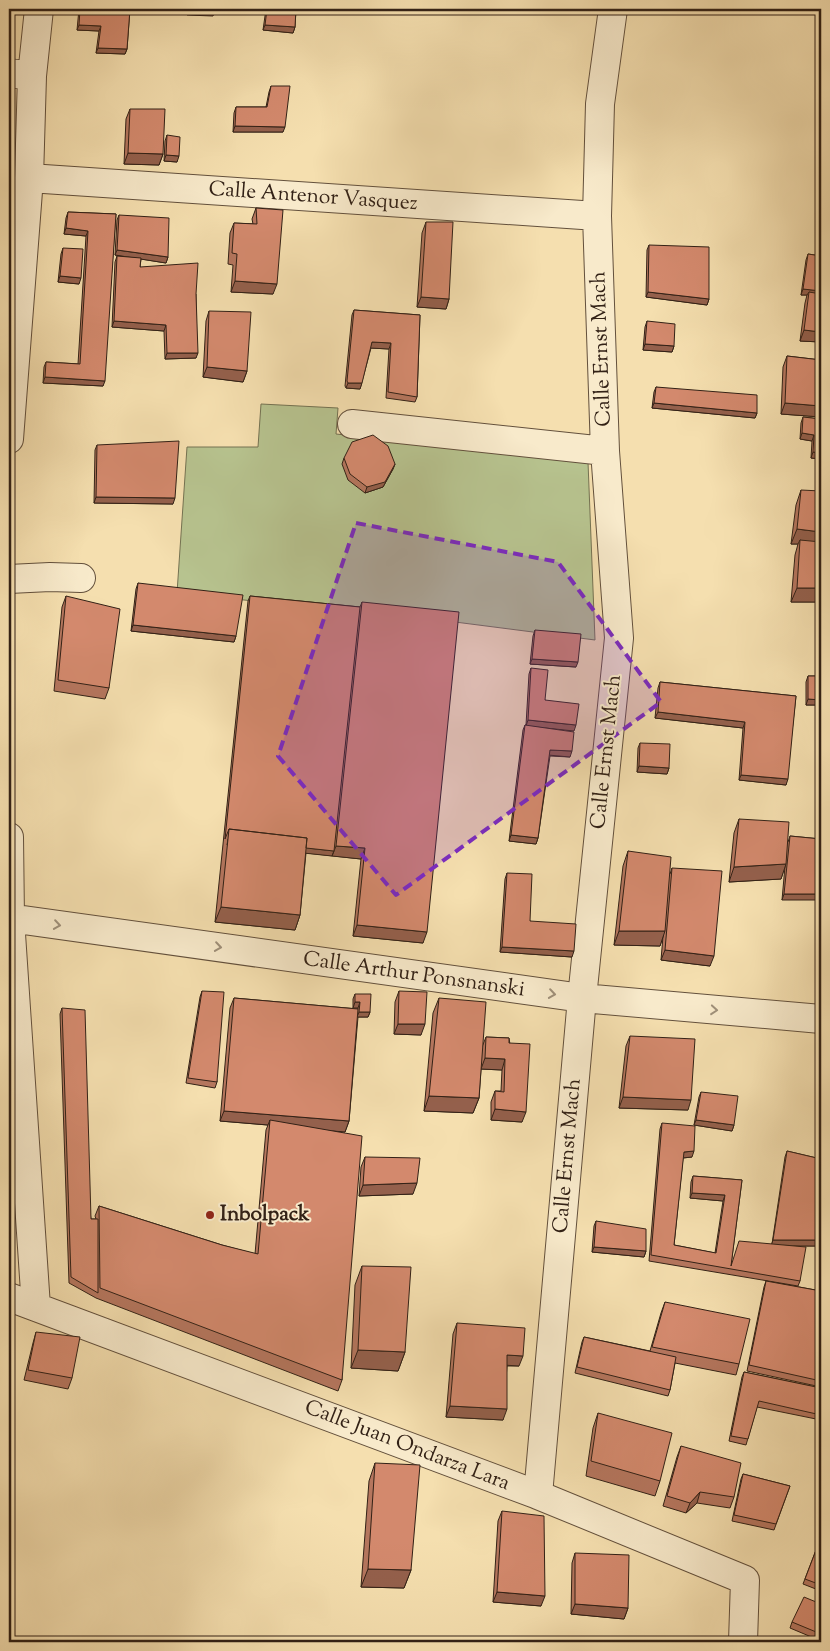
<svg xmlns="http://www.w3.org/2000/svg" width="830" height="1651" font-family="'Sorts Mill Goudy',serif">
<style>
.green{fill:#b7c38f;stroke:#747252}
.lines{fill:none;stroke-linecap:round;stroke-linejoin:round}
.minor-casing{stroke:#63503c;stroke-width:30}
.minor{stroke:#f8eacb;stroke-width:28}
.wall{fill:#b5765e;stroke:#322116}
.shaded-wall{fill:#94604c;stroke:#322116}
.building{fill:#d3896d;stroke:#322116}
.oneway{stroke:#9f907a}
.marked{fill:#7b2cbf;fill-opacity:0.2;stroke:#7b2cbf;stroke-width:4;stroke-dasharray:10 6;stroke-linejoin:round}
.poi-dot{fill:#8f2418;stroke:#f8eacb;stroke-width:2}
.labels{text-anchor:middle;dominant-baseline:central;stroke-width:4;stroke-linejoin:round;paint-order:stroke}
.street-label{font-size:21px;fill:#322116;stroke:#f8eacb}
.poi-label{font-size:21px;font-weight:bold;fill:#322116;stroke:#f8eacb;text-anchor:start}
</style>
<rect width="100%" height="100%" fill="#f5dfaf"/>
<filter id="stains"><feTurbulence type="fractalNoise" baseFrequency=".004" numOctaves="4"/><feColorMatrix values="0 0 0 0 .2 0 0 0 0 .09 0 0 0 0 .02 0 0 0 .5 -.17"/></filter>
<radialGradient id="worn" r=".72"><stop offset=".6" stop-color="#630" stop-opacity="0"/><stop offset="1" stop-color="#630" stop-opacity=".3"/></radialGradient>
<path class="green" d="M261,404L338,408L336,434L588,462L595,640L455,622L177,593L187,447H258Z"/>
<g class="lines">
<defs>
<path id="minor" d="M9,73L32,76
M29,178L597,216
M352,424L605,451
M9,439L29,178L32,76L39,9
M9,579L50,577L81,578
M9,837L10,919L36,1307
M9,918L582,998L821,1019
M9,1297L538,1495L745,1580L743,1642
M538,1495L582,998L619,638L605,451L597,216L600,104L613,9"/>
</defs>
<use href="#minor" class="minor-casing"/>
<use href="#minor" class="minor"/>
</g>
<path class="wall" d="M79,9H130L127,49L125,54L96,53L99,31L77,30Z
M266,9H296L295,27L293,33L263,30Z
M271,86L283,132H233L234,113L236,107H266L269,92Z
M130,109L163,154L159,165L124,164L126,119Z
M167,135L177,162L164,161L165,141Z
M256,208L273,294L231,292L233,265L228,264L230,233L234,223L253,224L252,219Z
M68,212L116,214L103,386L43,383L44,367L46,362L78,364L86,236L64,234L66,218Z
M119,215L168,257L166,263L141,259L140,267L196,294V358L165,359L164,331L112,327L115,262L117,256L127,257L115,255L117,220Z
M426,222L449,299L446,309L417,307L422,233Z
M649,245L709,299L707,305L646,297L647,250Z
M63,248L79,284L58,282L61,254Z
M808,254L821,256V342L800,341L805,303L807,295H801L806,260Z
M354,310L420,315L417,397L415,402L386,398L389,349L371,348L360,389L346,388L345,386L352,315Z
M209,311L247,371L243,382L203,377L206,321Z
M647,321L674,346L672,352L643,350L645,327Z
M787,356L821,360V417L781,414L783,367Z
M656,387L757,413L755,418L652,408L654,392Z
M803,417L821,419V459L811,458L812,441L800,439L801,423Z
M97,445L173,504L94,503L95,450Z
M344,458L395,464L393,469L383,487L365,493L348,480L342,464Z
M801,490L821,602H791L795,555L798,544H791L796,505Z
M138,583L236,636L234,642L131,631L136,589Z
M66,596L109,688L105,699L54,691L62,607Z
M250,596L360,607L362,602L423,943L353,936L361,859L306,853L300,915L295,930L215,922L248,601Z
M535,630L576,667L530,664L533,636Z
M531,668L545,700L574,731L549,728L570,757L550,756L538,838L536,844L509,841L523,730L525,725H526L529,674Z
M808,676H821V705H806V682Z
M660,682L796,696L786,785L739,780L743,728L655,718L658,688Z
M640,743L669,768L667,774L637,772L638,748Z
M739,819L788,842L790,836L821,839L782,900L785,866L781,879L729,882L734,833Z
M628,851L670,874L672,868L710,966L661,960L663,936L660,946L614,945L623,866Z
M507,873L530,921L572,957L500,952L505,879Z
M202,991L217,1082L215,1088L186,1083L200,997Z
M399,991L421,1035L394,1034L395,1002Z
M355,994L370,1012L368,1017H358L349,1121L345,1132L337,1131L342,1380L338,1391L96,1298L69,1283L60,1014L62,1008L91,1219H96L95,1216L99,1206L222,1245L255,1254L266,1130L268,1125L220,1121L230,1008L234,998L358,1009V1008H353V999Z
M439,998L482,1047L486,1037L509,1038L522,1122L491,1120V1102L495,1091H501L502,1070L481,1069L479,1098L473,1113L424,1111L433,1013Z
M630,1036L688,1110L619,1108L626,1046Z
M821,1084V1154L818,1153Z
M701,1092L734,1125L732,1131L694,1125L699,1097Z
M662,1123L692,1157L683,1158L674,1245L715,1253L723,1201L690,1198L691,1182L693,1176L742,1180L731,1265L772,1244L785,1157L787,1151L821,1159V1241L820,1246H791L800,1281L798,1286L649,1261L660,1129Z
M365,1157L413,1194L359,1196L361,1167Z
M596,1221L646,1251L644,1257L592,1252L594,1226Z
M362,1266L405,1352L398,1371L351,1368L355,1285Z
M766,1281L821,1291V1387L747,1371L764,1287Z
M665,1302L739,1364L736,1375L675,1363L670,1390L668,1396L575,1373L582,1342L584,1337L650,1351L661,1313Z
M457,1323L519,1366H507L503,1420L446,1417L453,1334Z
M36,1332L72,1378L68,1389L24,1380L33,1343Z
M744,1372L821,1388V1420L757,1407L746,1445L729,1441L742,1377Z
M598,1413L660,1481L655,1496L586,1476L593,1428Z
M681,1446L734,1497L730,1508L697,1503L686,1513L663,1506L677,1457Z
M375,1463L411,1570L404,1588L361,1587L369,1481Z
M743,1474L790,1486L774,1530L732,1521L741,1479Z
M502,1511L541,1606L493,1602L498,1521Z
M821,1537V1591L803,1584Z
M575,1553L628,1608L624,1619L571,1614L572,1563Z
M821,1604V1641L790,1628L792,1622Z"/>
<path class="shaded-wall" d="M189,9L215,11L213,16L187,15Z
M79,25L101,26L99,31L77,30Z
M265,25L295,27L293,33L263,30Z
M98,48L127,49L125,54L96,53Z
M235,126L285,127L283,132H233Z
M128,153L163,154L159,165L124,164Z
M166,155L179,156L177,162L164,161Z
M66,228L88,231L86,236L64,234Z
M117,250L168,257L166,263L115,255Z
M60,276L81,278L79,284L58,282Z
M235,281L277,284L273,294L231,292Z
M803,289L821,291V297L809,292L807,295H801Z
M648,292L709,299L707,305L646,297Z
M421,297L449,299L446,309L417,307Z
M114,321L166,325L164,331L112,327Z
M804,330L821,332V342L800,341Z
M372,342L391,343L389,349L370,348Z
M645,344L674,346L672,352L643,350Z
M167,353H198L196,358L165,359Z
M207,367L247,371L243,382L203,377Z
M45,377L105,381L103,386L43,383Z
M348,383H362L360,389L346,388Z
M654,403L757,413L755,418L652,408Z
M785,403L821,406V417L781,414Z
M802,433L814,435L812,441L800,439Z
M813,452L821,453V459L811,458Z
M395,464L393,469L383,487L365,493L367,487Z
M96,497L175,498L173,504L94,503Z
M797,529L821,532V547L800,540L798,544H791Z
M797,588H821V602H791Z
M133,625L236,636L234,642L131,631Z
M532,659L578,662L576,667L530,664Z
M808,699L821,700V705H806Z
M658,712L745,722L743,728L655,718Z
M528,720L576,725L574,731L526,726Z
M550,750L572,751L570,757L548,755Z
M639,766L669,768L667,774L637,772Z
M741,775L788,779L786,785L739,780Z
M511,835L538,838L536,844L509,841Z
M228,839L334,851L332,856L227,845Z
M336,846L365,848L361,859L332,856Z
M786,864L781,879L729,882L734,867Z
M784,894H821V900H782Z
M221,907L300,915L295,930L215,922Z
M357,925L427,932L423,943L353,936Z
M619,931H665L660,946L614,945Z
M502,947L574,951L572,957L500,952Z
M665,950L714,956L710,966L661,960Z
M355,1002H360L358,1008H353Z
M359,1012H370L368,1017H357Z
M398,1024H425L421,1035L394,1034Z
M485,1058L505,1059L502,1070L481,1069Z
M429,1096L479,1098L473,1113L424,1111Z
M623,1097L691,1100L688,1110L619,1108Z
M495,1109L526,1112L522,1122L491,1120Z
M224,1111L349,1121L345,1132L270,1126V1120L268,1125L220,1121Z
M696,1120L734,1125L732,1131L694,1125Z
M820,1148H821V1154L818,1153Z
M694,1151L692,1157L682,1158L684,1152Z
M417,1183L413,1194L359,1196L363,1185Z
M692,1193L725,1195L723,1201L690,1198Z
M773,1240H821V1241L820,1246H771Z
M594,1247L646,1251L644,1257L592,1252Z
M358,1350L405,1352L398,1371L351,1368Z
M507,1355L523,1356L519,1366L503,1365Z
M450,1406L507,1409L503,1420L446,1417Z
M700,1492L697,1503L686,1513L690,1503Z
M368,1569L411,1570L404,1588L361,1587Z
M497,1592L545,1596L541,1606L493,1602Z
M575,1604L628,1608L624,1619L571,1614Z"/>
<path class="building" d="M80,9H130L127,49L98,48L101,26L79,25Z
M189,9H216L215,11Z
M267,9H296L295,27L265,25Z
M271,86H290L285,127L235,126L236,107H267Z
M130,109H165L163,154L128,153Z
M167,135L180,137L179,156L166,155Z
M256,208L283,210L277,284L235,281L237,254L232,253L234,223L257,224Z
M68,212L116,214L105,381L45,377L46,362L80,364L88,231L66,228Z
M119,215L169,218L168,257L117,250Z
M426,222H453L449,299L421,297Z
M649,245L709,247V299L648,292Z
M63,248L83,249L81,278L60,276Z
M808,254L821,256V291L803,289Z
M117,256L141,258L140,267L198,263L196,294L198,353H167L166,325L114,321Z
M809,292L821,294V332L804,330Z
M354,310L420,315L417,397L388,392L391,343L372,342L362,383H348L347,381Z
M209,311L251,312L247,371L207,367Z
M647,321L675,324L674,346L645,344Z
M787,356L821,360V406L785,403Z
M656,387L757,395V413L654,403Z
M803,417L821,419V453L813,452L814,435L802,433Z
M373,435L388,446L395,464L385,482L367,487L350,474L344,458L352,442Z
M179,441L175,498L96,497L97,445Z
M801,490L821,491V532L797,529Z
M800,540L821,542V588H797Z
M138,583L243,595L236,636L133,625Z
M66,596L120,609L109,688L58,680Z
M250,596L360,607L334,851L306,848L307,838L229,829L225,839Z
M362,602L459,612L427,932L357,925L365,848L336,846Z
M535,630L581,634L578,662L532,659Z
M531,668L548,670L545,700L579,704L576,725L528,720Z
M808,676H821V700L808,699Z
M660,682L796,696L788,779L741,775L745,722L658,712Z
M525,725L574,732L572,751L550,750L538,838L511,835Z
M640,743L670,744L669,768L639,766Z
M739,819L789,822L786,864L734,867Z
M229,829L307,838L300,915L221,907Z
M790,836L821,839V894H784Z
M628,851L671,857L665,931H619Z
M672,868L722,871L714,956L665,950Z
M507,873L532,874L530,921L576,924L574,951L502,947Z
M202,991L224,992L217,1082L188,1078Z
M399,991L427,992L425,1024H398Z
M355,994H371L370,1012H359L360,1002H355Z
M234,998L358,1009L349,1121L224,1111Z
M439,998L486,1002L479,1098L429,1096Z
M62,1008L85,1010L91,1219H98V1293L71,1277Z
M630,1036L695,1039L691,1100L623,1097Z
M486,1037L509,1038V1043L530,1044L526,1112L495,1109V1091L504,1092L505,1059L485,1058Z
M701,1092L738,1096L734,1125L696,1120Z
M821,1117V1148H820Z
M9,1120H11L9,1166Z
M270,1120L362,1136L342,1380L100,1288L99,1206L222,1245L258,1254Z
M662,1123L695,1126L694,1151L684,1152L674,1245L716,1253L725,1195L692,1193L693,1176L742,1180L731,1266L739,1241L806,1247L800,1281L651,1255Z
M787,1151L821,1159V1240H773Z
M365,1157L420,1158L417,1183L363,1185Z
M596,1221L646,1229V1251L594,1247Z
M362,1266L411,1267L405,1352L358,1350Z
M766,1281L821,1291V1381L749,1365Z
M665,1302L750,1319L739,1364L652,1347Z
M457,1323L525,1328L523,1356L507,1355V1409L450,1406Z
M36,1332L80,1337L72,1378L28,1370Z
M584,1337L676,1357L670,1390L577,1367Z
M744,1372L821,1388V1415L759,1401L748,1439L731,1436Z
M598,1413L672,1433L660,1481L591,1461Z
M681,1446L741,1463L734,1497L700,1492L690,1503L667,1496Z
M375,1463L420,1465L411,1570L368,1569Z
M743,1474L790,1486L776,1524L734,1515Z
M502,1511L544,1516L545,1596L497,1592Z
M821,1537V1585L805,1579Z
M575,1553L629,1555L628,1608L575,1604Z
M804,1597L821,1604V1634L792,1622Z"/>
<defs><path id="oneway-chevron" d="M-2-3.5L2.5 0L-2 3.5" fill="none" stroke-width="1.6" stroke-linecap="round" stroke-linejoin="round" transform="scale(1.25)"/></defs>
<g class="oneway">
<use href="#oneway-chevron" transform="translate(57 925) rotate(8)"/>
<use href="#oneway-chevron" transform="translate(218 947) rotate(8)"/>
<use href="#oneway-chevron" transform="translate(552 994) rotate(8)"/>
<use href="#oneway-chevron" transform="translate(714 1010) rotate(5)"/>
</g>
<path class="marked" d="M356,523L558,562L661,702L396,895L278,756Z"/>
<circle class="poi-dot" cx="210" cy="1215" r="5"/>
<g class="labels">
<g class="street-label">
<text transform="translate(313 197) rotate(4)">Calle Antenor Vasquez</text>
<text transform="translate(602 349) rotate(-92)">Calle Ernst Mach</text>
<text transform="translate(607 752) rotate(-84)">Calle Ernst Mach</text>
<text transform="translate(414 975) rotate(8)">Calle Arthur Ponsnanski</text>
<text transform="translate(568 1156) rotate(-85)">Calle Ernst Mach</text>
<text transform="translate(407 1446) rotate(21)">Calle Juan Ondarza Lara</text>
</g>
<g class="poi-label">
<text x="220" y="1215">Inbolpack</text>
</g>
</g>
<rect width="830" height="1651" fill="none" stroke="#f5dfaf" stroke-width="30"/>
<rect x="10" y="10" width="810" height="1631" fill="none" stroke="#322116" stroke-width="2.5"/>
<rect x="15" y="15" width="800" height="1621" fill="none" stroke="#322116"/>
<rect width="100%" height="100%" filter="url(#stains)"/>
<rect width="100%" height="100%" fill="url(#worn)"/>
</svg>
